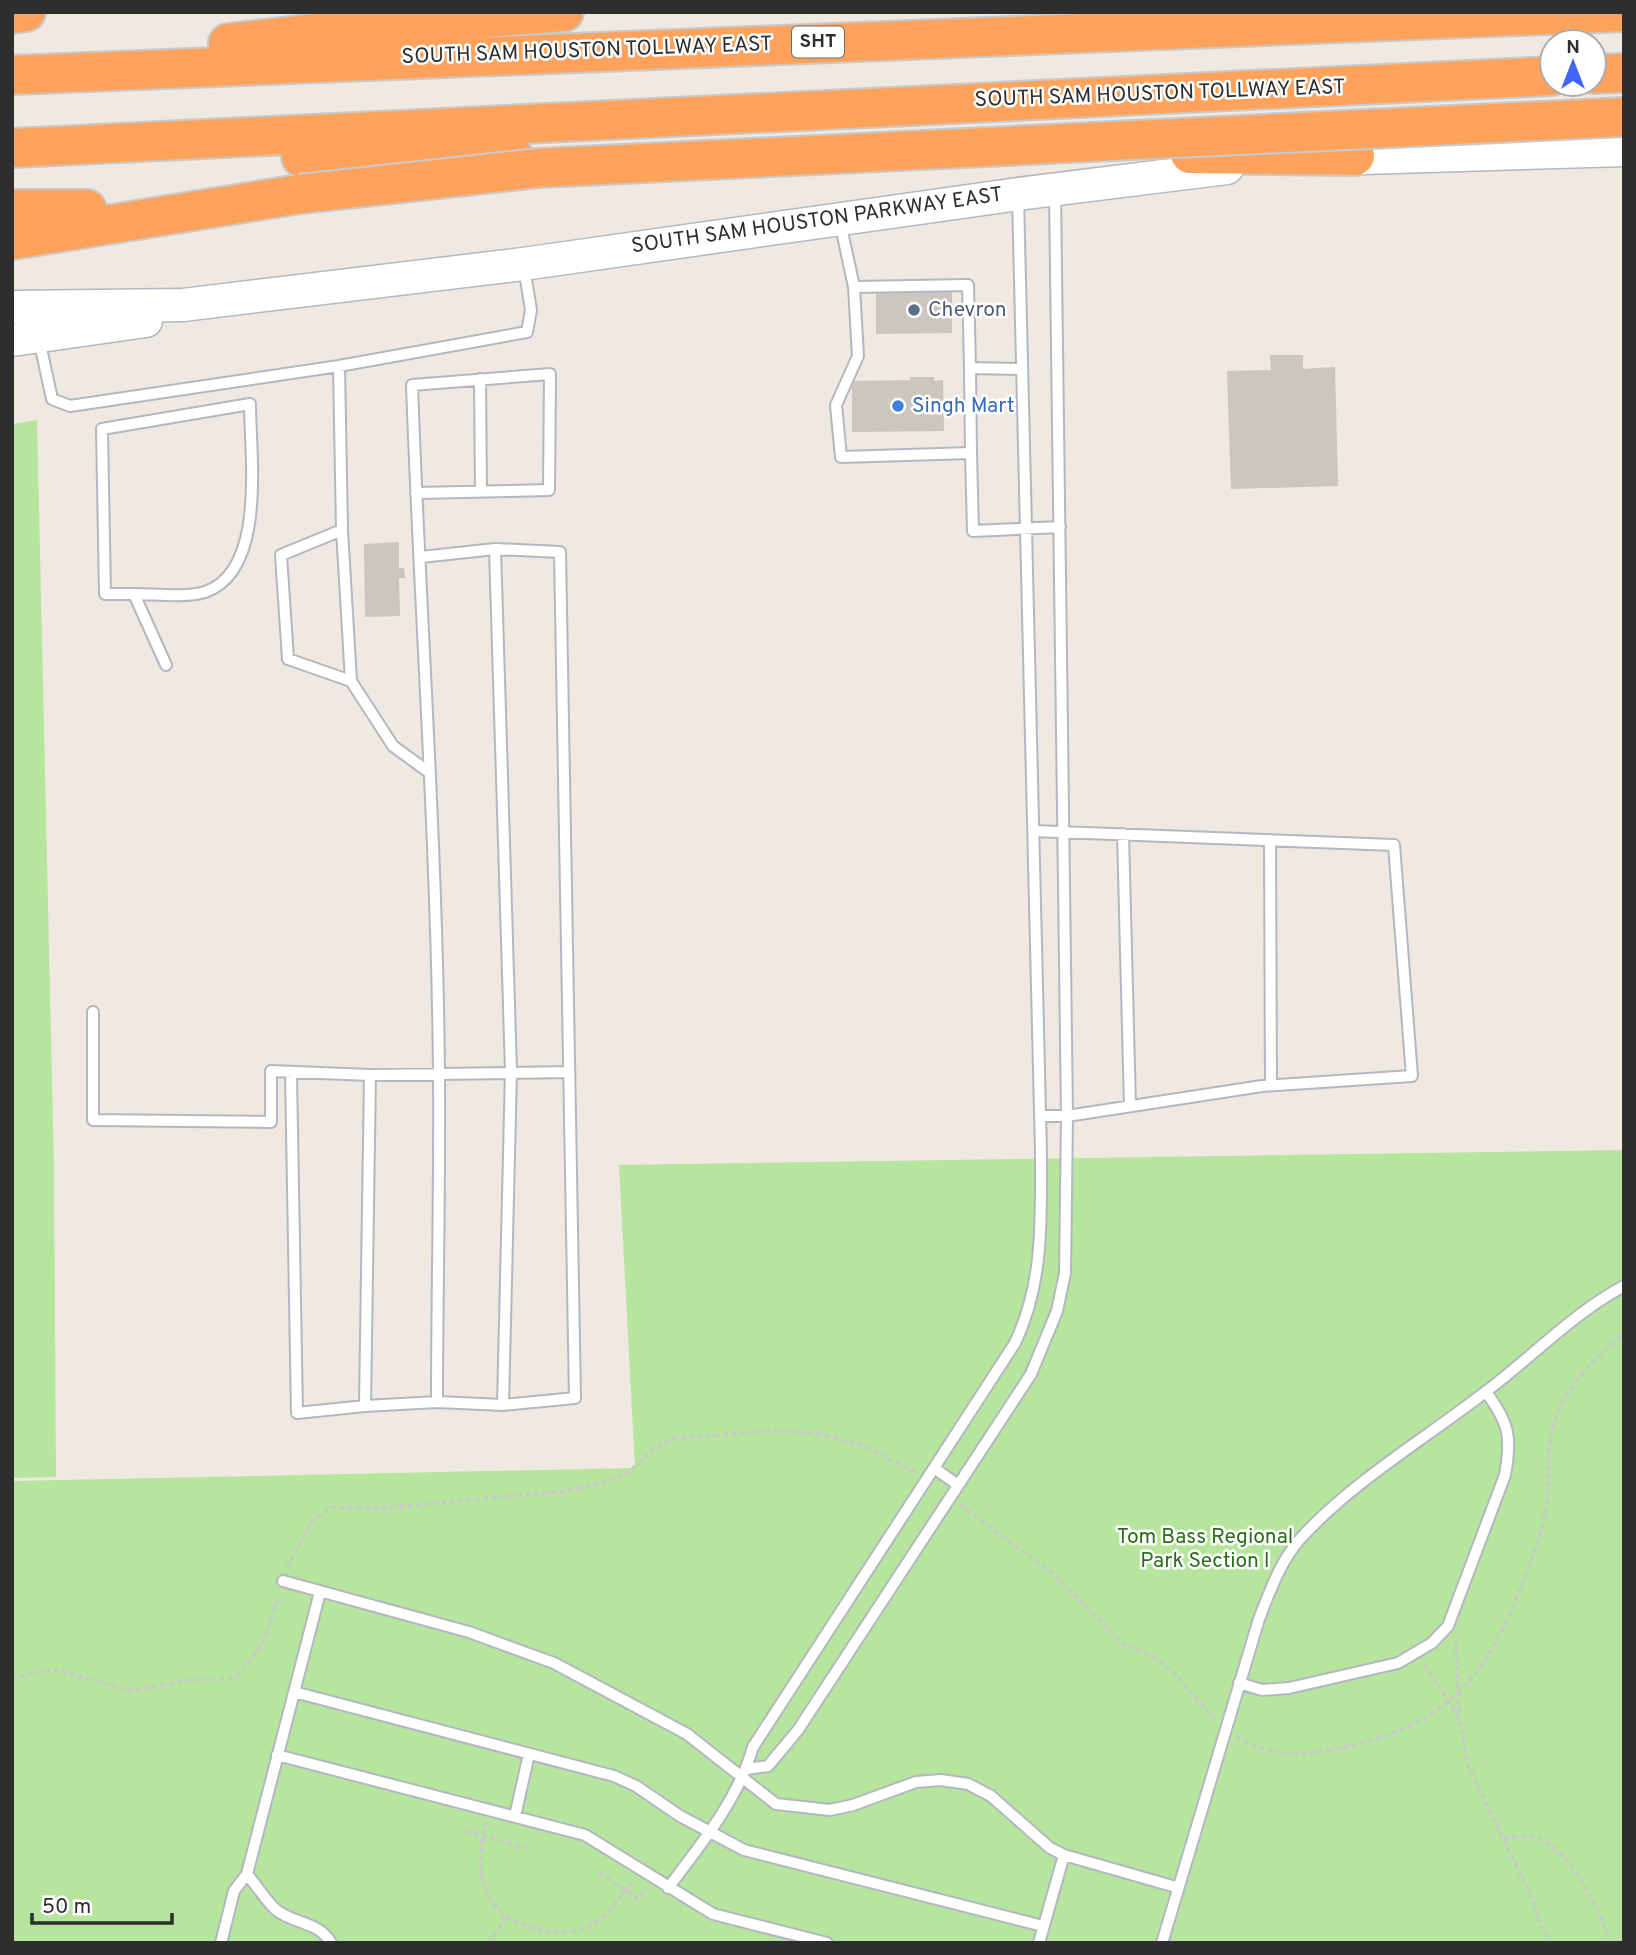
<svg xmlns="http://www.w3.org/2000/svg" width="1636" height="1955" font-family="Overpass,sans-serif">
<style>
.green{fill:#b6e59e}
.building{fill:#cbc7bf;stroke:#cbc5ba;stroke-width:2}
.lines{fill:none;stroke-linecap:round;stroke-linejoin:round}
.service-casing{stroke:#b4b7c1;stroke-width:14}
.secondary-casing{stroke:#b4b7c1;stroke-width:35}
.motorway-casing{stroke:#c9c9c9;stroke-width:42}
.path{stroke:#c9c9c9;stroke-width:3.5;stroke-dasharray:5 3.5;stroke-linecap:butt}
.service{stroke:#fff;stroke-width:10}
.secondary{stroke:#fff;stroke-width:32}
.motorway{stroke:#ffa35c;stroke-width:38}
.motorway-bridge-casing{stroke:#c9c9c9;stroke-width:42;stroke-linecap:butt}
.motorway-bridge{stroke:#ffa35c;stroke-width:38}
.service-dot{fill:#5c6f8a;stroke:#fff;stroke-width:2.5}
.shop-dot{fill:#3f7fe0;stroke:#fff;stroke-width:2.5}
.labels{text-anchor:middle;dominant-baseline:central;stroke-width:5;stroke-linejoin:round;paint-order:stroke}
.shield{fill:#fff;stroke:#6d6d6d;stroke-width:2}
.shield-label{font-size:19px;font-weight:bold;fill:#2e2e2e}
.street-label{font-size:21px;fill:#2e2e2e;stroke:#fff}
.service-label{font-size:21px;fill:#4e5e75;stroke:#fff;text-anchor:start}
.shop-label{font-size:21px;fill:#366cbe;stroke:#fff;text-anchor:start}
.park-label{font-size:21px;fill:#2c6e1b;stroke:#fff}
</style>
<rect width="100%" height="100%" fill="#efe9e1"/>
<path class="green" d="M37,420L54,1169L56,1477L12,1478V424Z
M1624,1150V1943H12V1481L635,1468L619,1165Z"/>
<path class="building" d="M877,288H951V332L877,333Z
M1271,356H1302V370L1334,368L1337,485L1232,488L1228,372L1272,371Z
M911,378H933V382L942,381L943,430L853,431V382L911,381Z
M398,543V569H403L404,577H398L399,615L366,616L365,545Z"/>
<g class="lines">
<defs>
<path id="service" d="M840,222L854,287L858,356L836,405L841,457L971,453L973,531L1060,527
M854,287L968,285L970,368
M39,339L52,399L70,406L339,366L527,332L531,310L524,267
M339,366L342,530L351,681L288,659L281,555L342,530
M480,379L481,492
M971,453L970,368L1022,369
M416,493L549,490L550,374L412,385C420,614 437,843 439,1073C440,1183 437,1292 437,1402
M495,549L560,552L575,1398L503,1405
M134,594C155,594 185,598 205,592C267,571 250,455 250,404L102,429L105,594H134L166,665
M351,681L393,746L430,773
M1034,831L1394,845L1412,1076L1262,1086L1067,1116H1040
M1123,834L1130,1106
M1270,840L1271,1085
M93,1012V1120L271,1122V1071L370,1075L568,1072
M291,1073L297,1413L365,1406
M370,1075L365,1406L437,1402L503,1405L511,1071L495,549L421,557
M934,1468L958,1485
M283,1581L469,1632L554,1663L687,1734L776,1804L830,1810L853,1805L916,1782L941,1780L968,1784L991,1796L1050,1848L1064,1855L1176,1887
M1239,1683L1262,1690L1289,1688L1398,1663L1432,1643L1448,1626L1505,1475C1512,1437 1509,1423 1486,1392
M294,1692L614,1776L636,1786L680,1816L744,1850L1043,1926
M277,1755L585,1835L713,1914L827,1943
M747,1769L768,1766L798,1730L1031,1374L1057,1311L1065,1273L1067,1116L1055,193
M515,1816L529,1754
M247,1874L320,1592
M668,1888C701,1844 738,1800 753,1747L1015,1343C1044,1282 1041,1219 1041,1153L1018,197
M221,1943L234,1891L247,1874C256,1885 265,1899 275,1909C292,1924 319,1921 331,1943
M1039,1943L1064,1855
M1162,1943L1259,1619C1270,1591 1280,1562 1300,1539C1352,1482 1423,1440 1484,1393C1530,1359 1573,1313 1624,1286"/>
<path id="secondary" d="M1331,159L1624,150
M12,307L183,305L523,264L1018,194L1227,168
M12,340L146,321"/>
<path id="motorway" d="M12,14L26,12
M228,43L368,27L564,12
M1594,74L1624,73
M12,75L1624,12
M12,148L1552,76
M1190,154L1355,156
M301,157H514
M12,209H87
M12,240L300,194"/>
</defs>
<use href="#service" class="service-casing"/>
<use href="#secondary" class="secondary-casing"/>
<use href="#motorway" class="motorway-casing"/>
<path class="path" d="M960,1505L1052,1573L1122,1643L1157,1659L1173,1672L1215,1719
M287,1568L312,1521L332,1507L379,1508L567,1491L606,1482L629,1472L656,1447L675,1438L774,1431L815,1433L864,1446L915,1472
M1456,1640L1459,1716
M1424,1664L1459,1718L1468,1766L1533,1900L1540,1924L1551,1943
M12,1679L42,1671L58,1670L132,1691L186,1680L229,1679L240,1674L264,1641L279,1595
M1236,1737C1273,1759 1313,1755 1354,1745C1450,1721 1487,1675 1522,1585C1530,1562 1540,1539 1545,1515C1550,1490 1547,1466 1550,1441C1555,1397 1591,1360 1624,1334
M486,1822C473,1874 482,1918 541,1930C556,1933 575,1933 589,1926C609,1916 620,1896 634,1880
M466,1831L531,1849
M1504,1838C1511,1838 1519,1836 1526,1836C1569,1839 1598,1909 1611,1943
M599,1872L638,1899L646,1888
M489,1943L507,1916"/>
<use href="#service" class="service"/>
<use href="#secondary" class="secondary"/>
<use href="#motorway" class="motorway"/>
<defs>
<path id="motorway-bridge" d="M300,194L538,168L1624,117"/>
</defs>
<use href="#motorway-bridge" class="motorway-bridge-casing"/>
<use href="#motorway-bridge" class="motorway-bridge"/>
</g>
<circle class="service-dot" cx="914" cy="310" r="7"/>
<circle class="shop-dot" cx="898" cy="406" r="7"/>
<g class="labels">
<rect class="shield" x="792" y="26.5" width="52" height="31" rx="5"/>
<g class="shield-label">
<text x="818" y="42">SHT</text>
</g>
<g class="street-label">
<text transform="translate(587 51) rotate(-2)">SOUTH SAM HOUSTON TOLLWAY EAST</text>
<text transform="translate(1160 94) rotate(-2)">SOUTH SAM HOUSTON TOLLWAY EAST</text>
<text transform="translate(817 221) rotate(-8)">SOUTH SAM HOUSTON PARKWAY EAST</text>
</g>
<g class="service-label">
<text x="928" y="310">Chevron</text>
</g>
<g class="shop-label">
<text x="912" y="406">Singh Mart</text>
</g>
<g class="park-label">
<text x="1205" y="1537">Tom Bass Regional<tspan x="1205" dy="24">Park Section I</tspan></text>
</g>
</g>
<rect width="1636" height="1955" fill="none" stroke="#2e2e2e" stroke-width="28"/>
<g transform="translate(1573 63)"><circle r="33" fill="#ffffff" stroke="#ababab" stroke-width="2"/>
<path d="M0-5L12 26L0 18L-12 26Z" fill="#4264fb"/>
<text y="-10" font-size="19" font-weight="bold" text-anchor="middle" fill="#2e2e2e">N</text>
</g>
<path d="M32 1913v10h140v-10" fill="none" stroke="#2e2e2e" stroke-width="3.5"/>
<text x="42" y="1913" font-size="21" fill="#2e2e2e" stroke="#ffffff" stroke-width="5" paint-order="stroke">50 m</text>
</svg>
